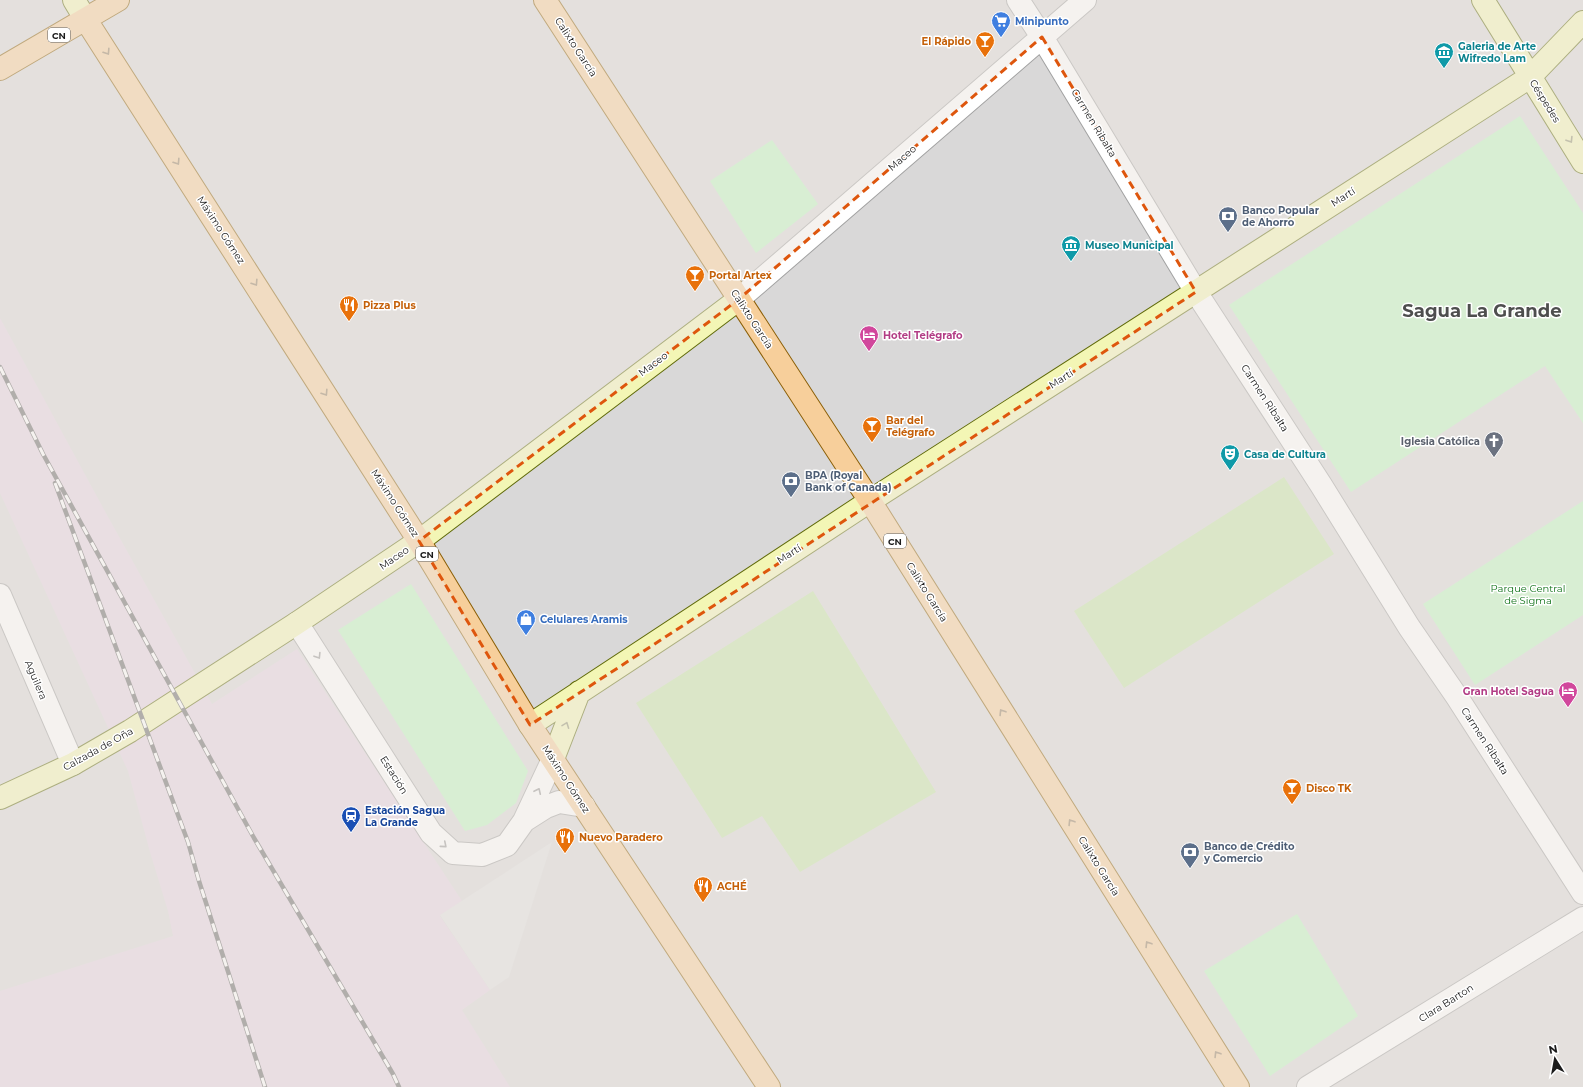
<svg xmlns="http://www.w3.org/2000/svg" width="1583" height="1087" font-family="Montserrat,sans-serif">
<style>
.residential{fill:#d9d8d8}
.industrial{fill:#e5d3e2}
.grass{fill:#c6e5a8}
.park{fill:#bef6c2}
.parking{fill:#dfdfdf}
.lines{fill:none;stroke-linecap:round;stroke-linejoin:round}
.street-casing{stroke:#a2a2a2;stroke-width:24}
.secondary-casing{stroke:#606a0a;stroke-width:24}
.primary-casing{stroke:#8b5f07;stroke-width:24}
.street{stroke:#fff;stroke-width:22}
.secondary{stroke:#f3f6b5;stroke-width:22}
.primary{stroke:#f7cf9b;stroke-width:22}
.rail-casing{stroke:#696969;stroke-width:4.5}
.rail{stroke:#fff;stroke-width:3;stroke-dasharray:9;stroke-linecap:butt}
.oneway{stroke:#947e61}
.oneway2{stroke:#929370}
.oneway3{stroke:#989898}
.marked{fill:none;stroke:#de560d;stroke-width:3;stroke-dasharray:8 5;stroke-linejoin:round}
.labels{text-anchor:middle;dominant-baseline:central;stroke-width:3;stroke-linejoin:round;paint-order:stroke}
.shield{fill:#fff;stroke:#5f5f5f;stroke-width:1}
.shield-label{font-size:9px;font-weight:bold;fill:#1b1b1b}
.shop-label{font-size:10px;font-weight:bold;fill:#366cbe;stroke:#fff;text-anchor:start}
.food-label{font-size:10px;font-weight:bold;fill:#c56008;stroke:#fff;text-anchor:start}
.culture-label{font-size:10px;font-weight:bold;fill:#0d838f;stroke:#fff;text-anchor:start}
.street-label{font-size:10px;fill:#1b1b1b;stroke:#fff}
.service-label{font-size:10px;font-weight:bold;fill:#4e5e75;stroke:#fff;text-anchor:start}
.hotel-label{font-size:10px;font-weight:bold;fill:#b23c85;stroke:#fff;text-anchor:start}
.worship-label{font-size:10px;font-weight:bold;fill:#5b616d;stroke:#fff;text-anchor:end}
.park-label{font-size:10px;fill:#107218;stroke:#fff}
.transit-label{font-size:10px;font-weight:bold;fill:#164399;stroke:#fff;text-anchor:start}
.town-label{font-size:18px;font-weight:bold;fill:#4e4e4e;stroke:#fff}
</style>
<rect width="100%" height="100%" fill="#ece8e1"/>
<path class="residential" d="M0,0H1583V1087H0Z"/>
<path class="industrial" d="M0,318L107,515L212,704L297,649L462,901L440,916L490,990L462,1010L510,1087H0V991L173,936L168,911L150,852L128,771L0,493Z"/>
<path class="grass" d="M1284,477L1334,554L1124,688L1074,611Z
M813,591L936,792L800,872L762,816L722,838L636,703Z"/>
<path class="park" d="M1520,116L1583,213V423L1545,366L1351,492L1229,305Z
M772,140L818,204L756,253L710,181Z
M1583,501V615L1475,685L1423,604Z
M411,584L528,771L516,803L487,825L465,831L338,630Z
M1297,914L1358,1016L1270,1076L1204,971Z"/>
<path class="parking" d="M552,842L509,977L490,990L440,915Z"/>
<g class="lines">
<defs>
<path id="street" d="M1018,0L1042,37L1196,292L1321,485L1409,627L1457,697L1583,893
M739,299L1085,0
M0,595L73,764
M297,623L431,833L453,853L482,855L507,845L524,821L553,759
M524,821L546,807L559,802L584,806
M1308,1087L1583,918"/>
<path id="secondary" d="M74,0L86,20
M1483,0L1583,162
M530,725L870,501L1530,77L1583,22
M553,759L579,692
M0,798L73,764L130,731L297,623L419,541L739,299"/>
<path id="primary" d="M545,0L870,501L1238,1087
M86,20L419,541L530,725L769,1087
M0,69L118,0"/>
</defs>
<use href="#street" class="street-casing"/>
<use href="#secondary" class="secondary-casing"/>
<use href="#primary" class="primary-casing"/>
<use href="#street" class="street"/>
<use href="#secondary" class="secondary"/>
<use href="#primary" class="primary"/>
<defs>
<path id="rail" d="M0,367L43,454L254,838L393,1074L399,1087
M55,483L188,842L199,881L265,1087"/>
</defs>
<use href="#rail" class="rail-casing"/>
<use href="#rail" class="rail"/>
</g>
<defs><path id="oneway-chevron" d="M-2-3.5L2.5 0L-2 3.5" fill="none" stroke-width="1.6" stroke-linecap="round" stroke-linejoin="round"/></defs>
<g class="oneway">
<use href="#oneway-chevron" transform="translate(107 52) rotate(57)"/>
<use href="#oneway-chevron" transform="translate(177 162) rotate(57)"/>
<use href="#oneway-chevron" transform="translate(255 283) rotate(57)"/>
<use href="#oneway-chevron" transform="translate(325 393) rotate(57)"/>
<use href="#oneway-chevron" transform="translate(1002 712) rotate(-122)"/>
<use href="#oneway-chevron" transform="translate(1071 822) rotate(-122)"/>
<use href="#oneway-chevron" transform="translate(1148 944) rotate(-122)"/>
<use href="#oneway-chevron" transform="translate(1217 1054) rotate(-122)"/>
</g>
<g class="oneway2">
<use href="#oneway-chevron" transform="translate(1570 140) rotate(58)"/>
<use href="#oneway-chevron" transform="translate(566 725) rotate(-69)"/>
</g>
<g class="oneway3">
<use href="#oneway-chevron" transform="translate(318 656) rotate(58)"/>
<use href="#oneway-chevron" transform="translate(538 791) rotate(-65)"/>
<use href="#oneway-chevron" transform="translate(444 845) rotate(40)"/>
</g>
<path d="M0 0H1583V1087H0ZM1042,37L1196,292L530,725L419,541L739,299Z" fill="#ece8e1" fill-opacity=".55" fill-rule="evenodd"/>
<path class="marked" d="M1042,37L1196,292L530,725L419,541L739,299Z"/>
<defs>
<symbol id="supermarket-pin" viewBox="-11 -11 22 30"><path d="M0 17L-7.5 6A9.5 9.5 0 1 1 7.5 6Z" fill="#3f7fe0" stroke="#fff"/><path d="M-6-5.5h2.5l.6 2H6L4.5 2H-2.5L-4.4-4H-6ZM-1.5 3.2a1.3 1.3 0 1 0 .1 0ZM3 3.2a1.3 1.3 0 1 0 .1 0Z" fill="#fff"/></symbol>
<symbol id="bar-pin" viewBox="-11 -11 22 30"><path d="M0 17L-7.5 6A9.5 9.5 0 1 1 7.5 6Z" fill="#e8710a" stroke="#fff"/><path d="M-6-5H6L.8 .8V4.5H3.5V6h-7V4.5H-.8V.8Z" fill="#fff"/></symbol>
<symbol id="museum-pin" viewBox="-11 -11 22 30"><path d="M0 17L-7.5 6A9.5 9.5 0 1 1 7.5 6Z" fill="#0f9aa8" stroke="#fff"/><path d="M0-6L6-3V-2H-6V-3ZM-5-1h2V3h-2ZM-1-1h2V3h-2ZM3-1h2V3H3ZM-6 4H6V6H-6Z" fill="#fff"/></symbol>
<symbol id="bank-pin" viewBox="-11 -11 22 30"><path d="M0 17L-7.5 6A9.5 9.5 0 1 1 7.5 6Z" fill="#5c6f8a" stroke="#fff"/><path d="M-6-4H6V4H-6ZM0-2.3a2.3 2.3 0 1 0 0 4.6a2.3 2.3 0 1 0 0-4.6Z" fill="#fff"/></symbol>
<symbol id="restaurant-pin" viewBox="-11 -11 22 30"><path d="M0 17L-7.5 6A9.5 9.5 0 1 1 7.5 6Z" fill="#e8710a" stroke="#fff"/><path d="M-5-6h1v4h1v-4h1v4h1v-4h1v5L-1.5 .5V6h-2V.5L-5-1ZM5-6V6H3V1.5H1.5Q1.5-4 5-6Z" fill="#fff"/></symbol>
<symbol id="hotel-pin" viewBox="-11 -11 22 30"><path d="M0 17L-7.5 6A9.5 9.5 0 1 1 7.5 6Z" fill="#d1479c" stroke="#fff"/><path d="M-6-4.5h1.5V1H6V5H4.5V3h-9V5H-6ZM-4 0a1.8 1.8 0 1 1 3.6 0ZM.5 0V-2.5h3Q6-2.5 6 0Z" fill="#fff"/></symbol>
<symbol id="church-pin" viewBox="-11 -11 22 30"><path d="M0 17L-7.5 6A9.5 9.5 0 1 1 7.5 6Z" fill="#6b7280" stroke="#fff"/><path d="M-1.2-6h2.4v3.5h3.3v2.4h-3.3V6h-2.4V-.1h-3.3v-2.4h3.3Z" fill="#fff"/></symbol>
<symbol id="theatre-pin" viewBox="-11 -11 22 30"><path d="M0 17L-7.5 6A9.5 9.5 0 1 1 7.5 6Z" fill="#0f9aa8" stroke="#fff"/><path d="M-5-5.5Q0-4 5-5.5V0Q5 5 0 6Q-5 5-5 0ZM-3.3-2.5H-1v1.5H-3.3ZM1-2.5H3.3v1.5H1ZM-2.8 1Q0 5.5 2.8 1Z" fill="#fff"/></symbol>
<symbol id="shop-pin" viewBox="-11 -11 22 30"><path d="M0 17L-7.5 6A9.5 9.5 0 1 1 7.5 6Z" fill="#3f7fe0" stroke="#fff"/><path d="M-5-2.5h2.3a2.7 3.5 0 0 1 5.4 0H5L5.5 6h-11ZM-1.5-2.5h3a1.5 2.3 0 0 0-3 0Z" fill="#fff"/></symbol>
<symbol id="station-pin" viewBox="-11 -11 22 30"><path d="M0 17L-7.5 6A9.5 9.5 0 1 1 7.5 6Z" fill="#1a4fb4" stroke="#fff"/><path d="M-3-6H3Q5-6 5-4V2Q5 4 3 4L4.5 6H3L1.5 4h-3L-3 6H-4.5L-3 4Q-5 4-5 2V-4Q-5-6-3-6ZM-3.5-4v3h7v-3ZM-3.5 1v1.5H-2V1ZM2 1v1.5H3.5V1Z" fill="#fff"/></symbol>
</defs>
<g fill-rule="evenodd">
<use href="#supermarket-pin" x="990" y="10" width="22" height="30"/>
<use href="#bar-pin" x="974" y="30" width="22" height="30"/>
<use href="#museum-pin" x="1433" y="41" width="22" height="30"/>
<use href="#bank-pin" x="1217" y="205" width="22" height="30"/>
<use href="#museum-pin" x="1060" y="234" width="22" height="30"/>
<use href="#bar-pin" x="684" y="264" width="22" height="30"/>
<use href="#restaurant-pin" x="338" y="294" width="22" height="30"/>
<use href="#hotel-pin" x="858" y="324" width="22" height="30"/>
<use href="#bar-pin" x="861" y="415" width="22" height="30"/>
<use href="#church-pin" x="1483" y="430" width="22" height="30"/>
<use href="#theatre-pin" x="1219" y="443" width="22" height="30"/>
<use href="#bank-pin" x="780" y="470" width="22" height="30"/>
<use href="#shop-pin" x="515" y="608" width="22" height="30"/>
<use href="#hotel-pin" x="1557" y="680" width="22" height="30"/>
<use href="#bar-pin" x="1281" y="777" width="22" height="30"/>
<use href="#station-pin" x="340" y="805" width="22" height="30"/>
<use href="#restaurant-pin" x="554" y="826" width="22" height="30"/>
<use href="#bank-pin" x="1179" y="841" width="22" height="30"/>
<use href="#restaurant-pin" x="692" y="875" width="22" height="30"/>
</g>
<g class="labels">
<g class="shield">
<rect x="48" y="28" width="22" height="14" rx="3"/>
<rect x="884" y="534" width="22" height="14" rx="3"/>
<rect x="416" y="547" width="22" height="14" rx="3"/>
</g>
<g class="shield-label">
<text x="59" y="35">CN</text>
<text x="895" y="541">CN</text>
<text x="427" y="554">CN</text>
</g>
<g class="shop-label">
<text x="1015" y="21">Minipunto</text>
<text x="540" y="619">Celulares Aramis</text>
</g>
<g class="food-label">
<text x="971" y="41" text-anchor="end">El Rápido</text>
<text x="709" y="275">Portal Artex</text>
<text x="363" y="305">Pizza Plus</text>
<text x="886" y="420">Bar del<tspan x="886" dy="12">Telégrafo</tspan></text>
<text x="1306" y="788">Disco TK</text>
<text x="579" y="837">Nuevo Paradero</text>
<text x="717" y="886">ACHÉ</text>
</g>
<g class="culture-label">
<text x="1458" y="46">Galeria de Arte<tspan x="1458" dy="12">Wifredo Lam</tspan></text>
<text x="1085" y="245">Museo Municipal</text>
<text x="1244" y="454">Casa de Cultura</text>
</g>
<g class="street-label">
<text transform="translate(576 47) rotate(57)">Calixto García</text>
<text transform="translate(1545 101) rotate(58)">Céspedes</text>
<text transform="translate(1094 123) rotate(59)">Carmen Ribalta</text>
<text transform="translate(902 158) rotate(-41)">Maceo</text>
<text transform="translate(1343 197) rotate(-33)">Martí</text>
<text transform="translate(221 230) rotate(57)">Máximo Gómez</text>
<text transform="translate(752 319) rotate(57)">Calixto García</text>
<text transform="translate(653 364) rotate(-37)">Maceo</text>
<text transform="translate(1061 379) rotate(-33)">Martí</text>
<text transform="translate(1265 398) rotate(57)">Carmen Ribalta</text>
<text transform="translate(395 503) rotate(57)">Máximo Gómez</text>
<text transform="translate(789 554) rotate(-33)">Martí</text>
<text transform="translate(394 558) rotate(-34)">Maceo</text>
<text transform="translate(927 592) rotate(58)">Calixto García</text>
<text transform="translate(36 680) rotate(67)">Aguilera</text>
<text transform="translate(1485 741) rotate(57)">Carmen Ribalta</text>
<text transform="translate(98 749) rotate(-29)">Calzada de Oña</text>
<text transform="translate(394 775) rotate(58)">Estación</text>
<text transform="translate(566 779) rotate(57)">Máximo Gómez</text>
<text transform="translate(1099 866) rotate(58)">Calixto García</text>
<text transform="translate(1446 1003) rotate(-32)">Clara Barton</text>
</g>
<g class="service-label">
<text x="1242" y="210">Banco Popular<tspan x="1242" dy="12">de Ahorro</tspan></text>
<text x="805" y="475">BPA (Royal<tspan x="805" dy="12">Bank of Canada)</tspan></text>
<text x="1204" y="846">Banco de Crédito<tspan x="1204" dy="12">y Comercio</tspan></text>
</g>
<g class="hotel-label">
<text x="883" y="335">Hotel Telégrafo</text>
<text x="1554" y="691" text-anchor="end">Gran Hotel Sagua</text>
</g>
<g class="worship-label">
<text x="1480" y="441">Iglesia Católica</text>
</g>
<g class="park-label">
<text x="1528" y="588">Parque Central<tspan x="1528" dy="12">de Sigma</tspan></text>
</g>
<g class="transit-label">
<text x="365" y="810">Estación Sagua<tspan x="365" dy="12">La Grande</tspan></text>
</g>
<g class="town-label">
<text x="1482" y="311">Sagua La Grande</text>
</g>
</g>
<g transform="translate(1555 1059) rotate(349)" stroke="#ffffff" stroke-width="3" paint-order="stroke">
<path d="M0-3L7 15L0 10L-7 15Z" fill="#1b1b1b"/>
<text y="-6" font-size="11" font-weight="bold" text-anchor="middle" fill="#1b1b1b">N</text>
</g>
</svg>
